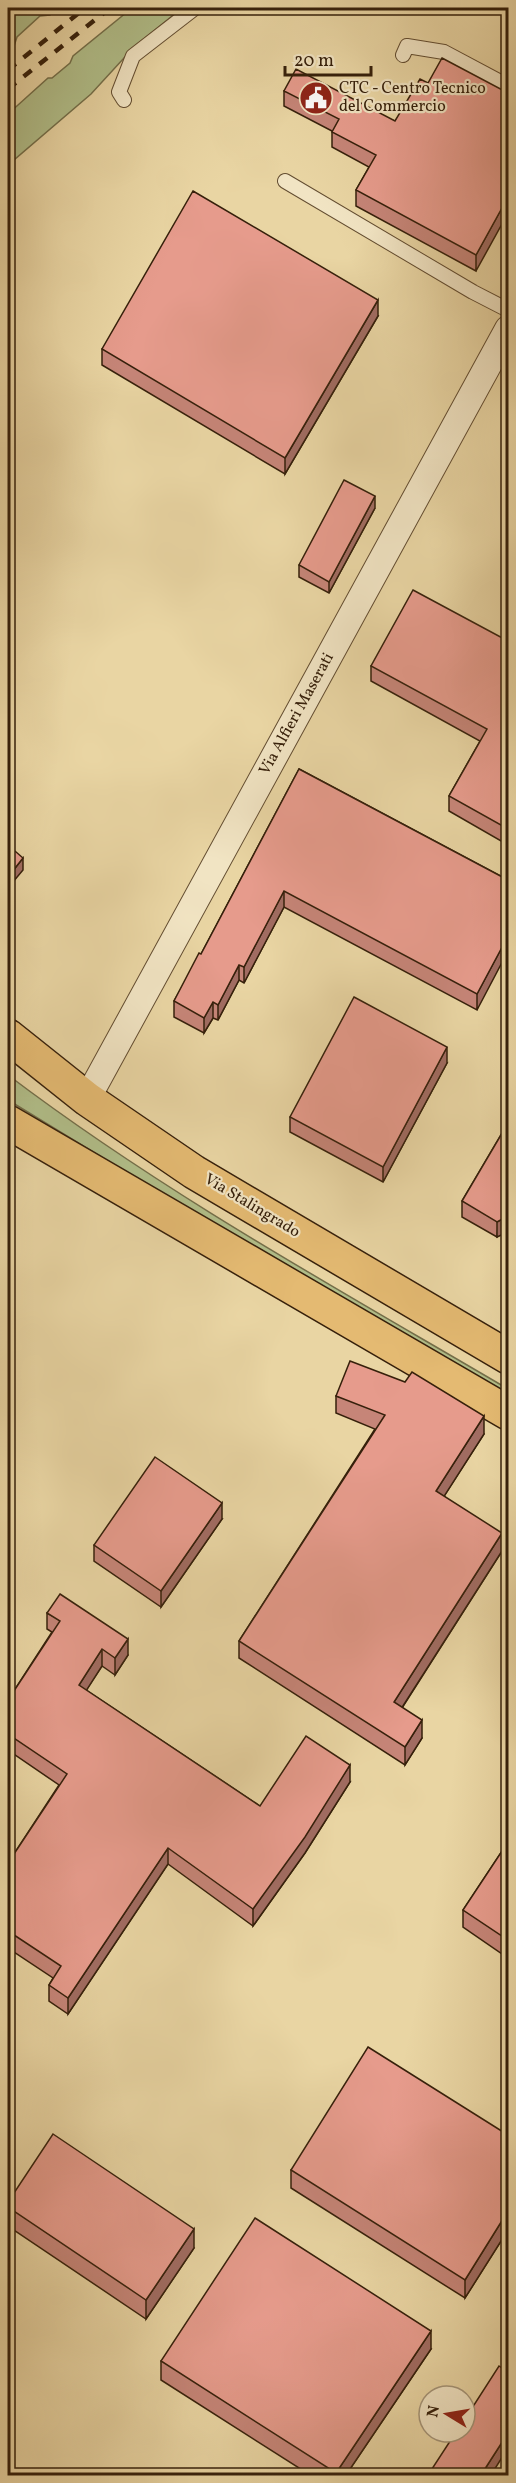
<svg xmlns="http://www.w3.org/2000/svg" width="516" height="2483" font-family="Vollkorn,serif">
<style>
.green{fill:#b1be89;stroke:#746f4a;stroke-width:1.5}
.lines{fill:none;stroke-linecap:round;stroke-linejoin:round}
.lane-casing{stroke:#634d31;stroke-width:16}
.street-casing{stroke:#634d31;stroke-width:28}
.primary-casing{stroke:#36200b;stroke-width:36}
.lane{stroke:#f1e4c3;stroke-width:14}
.street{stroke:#f1e4c3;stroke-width:26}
.primary{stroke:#e4ba72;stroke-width:33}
.rail{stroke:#36200b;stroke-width:4.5;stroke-dasharray:10 10;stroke-linecap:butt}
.wall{fill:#c68578;stroke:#36200b;stroke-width:1.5}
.shaded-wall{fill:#a16c62;stroke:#36200b;stroke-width:1.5}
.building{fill:#e69b8c;stroke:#36200b;stroke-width:1.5}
.labels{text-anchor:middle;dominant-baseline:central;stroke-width:4.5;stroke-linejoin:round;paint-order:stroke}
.poi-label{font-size:16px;fill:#36200b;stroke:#f1e4c3;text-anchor:start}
.street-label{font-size:16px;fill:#36200b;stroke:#f1e4c3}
</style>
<rect width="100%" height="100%" fill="#e9d5a3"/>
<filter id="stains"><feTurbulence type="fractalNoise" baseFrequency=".00333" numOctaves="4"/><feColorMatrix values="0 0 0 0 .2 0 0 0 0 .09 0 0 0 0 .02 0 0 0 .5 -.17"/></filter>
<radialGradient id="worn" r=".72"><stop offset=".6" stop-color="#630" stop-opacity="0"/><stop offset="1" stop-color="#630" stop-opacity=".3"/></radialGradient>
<path class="green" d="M8,8H59L50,15L40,16L17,37L14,46L8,51Z
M132,8H182L135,46L91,94L8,165V114L48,78H52L70,63L73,56Z
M8,1075C165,1194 338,1289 508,1389V1397L211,1224L8,1100Z"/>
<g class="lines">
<defs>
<path id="lane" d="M403,55L407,46L444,52L508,86
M124,100L119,92L133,56L195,8
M285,181L473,292L508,310"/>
<path id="street" d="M87,1099L508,329"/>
<path id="primary" d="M8,1036L87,1099L194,1172L508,1357
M8,1122L508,1413"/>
</defs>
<use href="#lane" class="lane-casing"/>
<use href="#street" class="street-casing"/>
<use href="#primary" class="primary-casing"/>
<use href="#lane" class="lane"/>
<use href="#street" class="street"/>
<use href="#primary" class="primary"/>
<path class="rail" d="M8,70L85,8
M8,89L110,8"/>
</g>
<path class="wall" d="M429,8H438L436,11Z
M428,83L508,93L476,271L356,206V190L369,167L332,147V131L284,106V91L395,121Z
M378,316L285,474L102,365V349Z
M375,508L329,593L299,577V565Z
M508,546V574L503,571V556Z
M508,641V845L449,811V796L480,741L371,681V666Z
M299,769L508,880L477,1010L284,907L244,983L239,980L218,1020L213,1018L204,1033L174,1017V1001L201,954Z
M447,1063L383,1182L290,1132V1117Z
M508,1123L497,1237L462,1217V1201Z
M336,1396L484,1434L444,1496L502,1551L402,1708L422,1738L405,1765L239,1658V1641L375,1429L336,1413Z
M222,1519L161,1607L94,1561V1545Z
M47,1613L128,1655L115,1675L102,1666L86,1690L260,1806L350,1782L305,1853L253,1926L168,1864L68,2014L49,2001V1985L53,1978L8,1948V1863L59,1785L8,1750V1700L52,1632L47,1629Z
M508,1842V1958L463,1927V1910Z
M508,2135V2230L465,2298L291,2188V2170Z
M8,2202L194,2248L146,2319L8,2226Z
M431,2349L346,2475H310L161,2380V2361Z"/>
<path class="shaded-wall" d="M508,197V213L476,271V255Z
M378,300V316L285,474V458Z
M375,496V508L329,593V582Z
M23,858V870L8,888V877Z
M284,891V907L244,983V967Z
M508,936V951L477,1010V994Z
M239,965V980L218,1020V1005Z
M213,1002V1018L204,1033V1018Z
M447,1047V1063L383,1182V1167Z
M508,1216V1232L497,1237V1222Z
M484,1416V1434L436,1509V1491Z
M222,1503V1519L161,1607V1591Z
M502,1533V1551L394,1720V1702Z
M128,1639V1655L115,1675V1658Z
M102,1649V1666L79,1702V1685Z
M422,1720V1738L405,1765V1747Z
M350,1765V1782L305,1853L253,1926V1909Z
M168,1848V1864L68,2014V1998Z
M508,2211V2230L465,2298V2280Z
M194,2229V2248L146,2319V2300Z
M431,2331V2349L346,2475H336V2473Z
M508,2433V2448L491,2475H481Z"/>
<path class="building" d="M442,58L508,93V92V197L476,255L356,190L376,155L332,132L339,119L284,91L296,69L395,121L420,79L428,83Z
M193,191L378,300L285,458L102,349Z
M344,480L375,496L329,582L299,565Z
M508,546V558L503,556Z
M413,590L508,641V829L449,796L487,729L371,666Z
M299,769L508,880V936L477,994L284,891L244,967L239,965L218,1005L213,1002L204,1018L174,1001L199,953L201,954Z
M8,845L23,858L8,877Z
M354,997L447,1047L383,1167L290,1117Z
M508,1123V1216L497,1222L462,1201Z
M350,1361L405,1382L412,1372L484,1416L436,1491L502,1533L394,1702L422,1720L405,1747L239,1641L385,1415L336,1396Z
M155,1457L222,1503L161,1591L94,1545Z
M60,1594L128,1639L115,1658L102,1649L79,1685L260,1806L306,1736L350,1765L305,1837L253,1909L168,1848L68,1998L49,1985L61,1966L8,1931V1863L67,1774L8,1734V1700L60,1621L47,1613Z
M508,1842V1940L463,1910Z
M368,2047L508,2135V2211L465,2280L291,2170Z
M53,2134L194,2229L146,2300L8,2207V2202Z
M255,2218L431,2331L336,2473L161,2361Z
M499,2366L508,2372V2433L481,2475H428L456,2432H465V2419Z"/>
<defs>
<symbol id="civic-disc" viewBox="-11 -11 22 22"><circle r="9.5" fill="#8f2418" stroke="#f1e4c3"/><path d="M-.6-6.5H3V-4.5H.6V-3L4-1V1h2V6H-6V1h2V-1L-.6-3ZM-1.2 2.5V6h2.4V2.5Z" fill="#fff"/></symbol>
</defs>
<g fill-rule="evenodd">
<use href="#civic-disc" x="297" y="79" width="38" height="38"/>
</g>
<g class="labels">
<g class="poi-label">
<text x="339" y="89">CTC - Centro Tecnico<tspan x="339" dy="18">del Commercio</tspan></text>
</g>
<g class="street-label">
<text transform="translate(297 714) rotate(-61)">Via Alfieri Maserati</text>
<text transform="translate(252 1206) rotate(31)">Via Stalingrado</text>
</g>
</g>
<rect width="516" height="2483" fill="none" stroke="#e9d5a3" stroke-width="30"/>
<rect x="9" y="9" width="498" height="2465" fill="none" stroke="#36200b" stroke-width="3"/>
<rect x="15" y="15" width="486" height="2453" fill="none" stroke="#36200b" stroke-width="1.5"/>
<g transform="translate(447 2414) rotate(281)"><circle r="28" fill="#f1e4c3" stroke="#a69679" stroke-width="1.5"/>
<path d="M0-4.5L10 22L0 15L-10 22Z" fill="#8f2418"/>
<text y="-9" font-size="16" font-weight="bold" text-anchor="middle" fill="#36200b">N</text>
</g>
<path d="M285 66v9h86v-9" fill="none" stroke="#36200b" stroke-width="3"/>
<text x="294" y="66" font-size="18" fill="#36200b" stroke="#f1e4c3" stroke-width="4.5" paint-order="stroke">20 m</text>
<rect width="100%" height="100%" filter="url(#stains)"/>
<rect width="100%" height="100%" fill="url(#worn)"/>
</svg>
